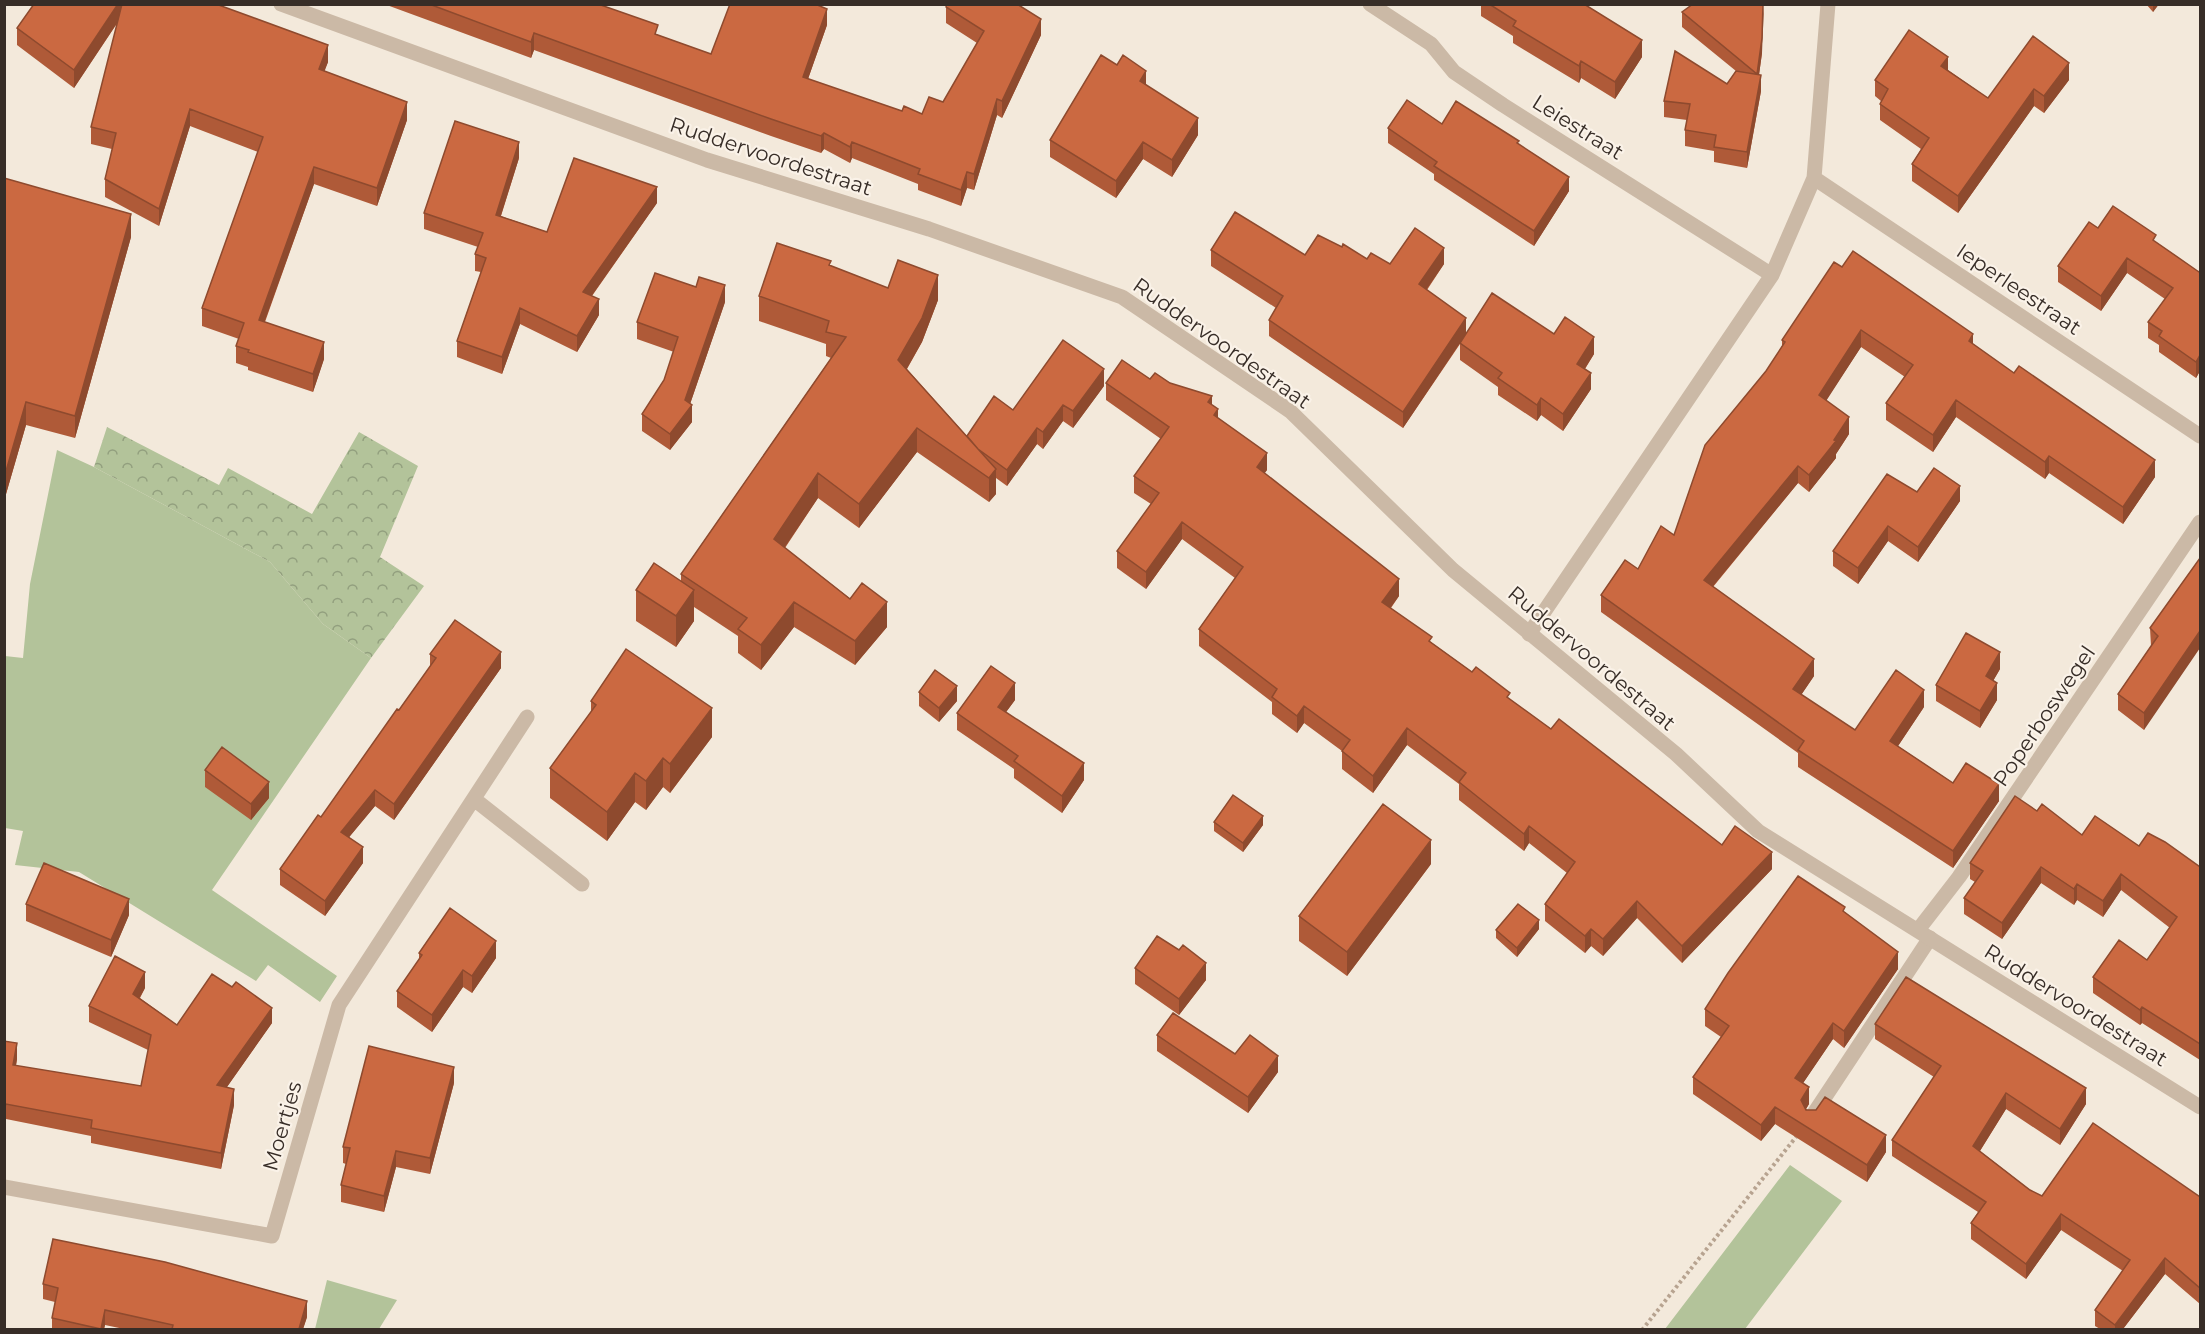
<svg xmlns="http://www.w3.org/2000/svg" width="2205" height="1334" font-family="Montserrat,sans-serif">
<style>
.green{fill:#b3c39a}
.forest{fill:url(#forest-crowns)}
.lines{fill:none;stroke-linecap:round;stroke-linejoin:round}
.path{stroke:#b7a390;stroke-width:4;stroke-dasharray:3 3;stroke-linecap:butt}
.minor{stroke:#cbb9a6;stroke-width:15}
.tertiary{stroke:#cbb9a6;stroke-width:15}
.wall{fill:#af5a38}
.shaded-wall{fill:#8e4a2e}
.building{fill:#cb6941;stroke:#8e4a2e;stroke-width:1.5}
.labels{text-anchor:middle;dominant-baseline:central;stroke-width:4.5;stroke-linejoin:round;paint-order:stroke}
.street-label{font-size:21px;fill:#372d27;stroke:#faf2e8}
</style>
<defs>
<pattern id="forest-crowns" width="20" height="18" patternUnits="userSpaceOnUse" patternTransform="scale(1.5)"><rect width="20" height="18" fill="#b3c39a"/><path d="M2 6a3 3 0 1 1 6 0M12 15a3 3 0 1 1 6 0" fill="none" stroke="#929f7e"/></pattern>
</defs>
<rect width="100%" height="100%" fill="#f3e9db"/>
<path class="green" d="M57,450L94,467L270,562L323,624L371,658L212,890L337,976L320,1002L268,965L256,981L79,872L15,865L23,831L5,828V656L23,658L30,584Z
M1790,1165L1842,1201L1745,1329H1665Z
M327,1280L397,1300L379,1329H315Z"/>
<path class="forest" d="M107,427L219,485L228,468L312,514L359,432L418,466L380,557L424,586L371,658L323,624L270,562L94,467Z"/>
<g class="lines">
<path class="path" d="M1642,1330L1796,1137"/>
<path class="minor" d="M1370,4L1431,44L1454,72L1503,105L1772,275
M1814,178L2200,436
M1529,634L1772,275L1814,178L1828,4
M474,799L582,884
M1918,930L1959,877L2200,522
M1811,1118L1930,938
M4,1187L272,1236L339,1005L527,717"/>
<path class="tertiary" d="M281,4L707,160L929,229L1122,297L1290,411L1453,570L1676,754L1758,831L2200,1107"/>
</g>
<path class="wall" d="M34,4L328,62L324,71L407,120L377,206L314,184L265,322L324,359L313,392L248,370V367L236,363V346L239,339L202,326V308L258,152L190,126L159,226L105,197V179L112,149L91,144V127L118,22L74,88L17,45V28Z
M384,4H598L658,35L711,54L827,25L808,79L902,111L922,114L943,102L977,43L946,23V7L1041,35L1002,118L997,115L974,190L967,188L961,206L918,190V184L852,158L850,163L824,149L821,153L771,136L534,50L531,58Z
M1481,4H1584L1642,57L1615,99L1581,78L1579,83L1513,43V36L1481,16Z
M2146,4H2159L2153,12Z
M1682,12L1762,53L1759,75L1761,91L1747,168L1714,162V151L1685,146V130L1687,120L1664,117V101L1727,84L1736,71L1682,27Z
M1948,70L1988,98L2069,80L2044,113L2034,106L1958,213L1912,181V164L1921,149L1880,120V104L1881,101L1875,96V80Z
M1146,85L1198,135L1172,177L1143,159L1116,198L1050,157V140Z
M1442,124L1519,144L1569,191L1534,246L1434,180V174L1388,143V128Z
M519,158L501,216L547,232L657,203L592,296L599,315L577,352L520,324L502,374L457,357V341L481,272L475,271V254L478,247L424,229V213Z
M4,178L131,237L75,438L26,425L4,501Z
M2098,228L2156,242L2199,272L2200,270V371L2196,378L2159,352V345L2148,338V322L2165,299L2127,273L2101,311L2058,282V266Z
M1342,247L1367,259L1390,264H1444L1427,290L1466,333L1554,334L1594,354L1585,369L1591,389L1563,431L1541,415L1537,421L1498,395V387L1460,360V344L1403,428L1269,336V320L1276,308L1211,266V250L1305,255Z
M831,266L888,288L938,300L922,342L907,369L967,436L1013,410L1104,386L1073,428L1063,421L1043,449L1037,444L1007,486L996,478V494L989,502L917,452L859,528L818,498L785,548L887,627L855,665L794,627L761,670L738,653V636L694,607V621L676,647L636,621V590L681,581V574L831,358L826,356V344L759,321V296Z
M1842,267L1973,344L2155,477L2123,524L2049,473L2045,479L1956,417L1933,452L1886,420V403L1905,377L1861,347L1826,400L1849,434L1836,454V458L1809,492L1798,483L1713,587L1814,676L1801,695L1855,730L1924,707L1898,746L1953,783L1999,801L1953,868L1798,767V753L1601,612V595L1638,569L1674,535L1782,346V340Z
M725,302L690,404L692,422L670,450L642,431V414L664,380L674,352L637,339V322Z
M1150,379L1170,383L1212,405L1218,418L1267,470L1264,473L1399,596L1391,608L1432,643L1551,729L1722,845L1772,869L1682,963L1637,918L1603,956L1591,946L1585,953L1545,921V904L1567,873L1529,843L1524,851L1459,800V784L1407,745L1373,793L1342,769V751L1304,723L1297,733L1272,714V702L1199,646V629L1235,578L1182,539L1146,589L1117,568V551L1151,504L1134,493V476L1161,439L1106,400V383Z
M1917,492L1960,501L1918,562L1888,541L1858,584L1833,566V551Z
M2200,558L2144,730L2118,710V694L2151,646L2150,628Z
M430,654L501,668L394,820L375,806L349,837L363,863L325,916L280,885V869L321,817L399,710L430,667Z
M2000,669L1993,681L1997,700L1980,728L1936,701V685Z
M919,692L957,701L939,722L919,706Z
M1015,700L1006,712L1084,780L1062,813L1014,778V769L957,730V713Z
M591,701L712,737L670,793L663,787L646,810L635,802L607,841L550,798V768L591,712Z
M205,770L269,798L251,820L205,787Z
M2037,811L2082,835L2139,846L2200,867V1060L2142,1023L2140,1025L2093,993V977L2147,960L2170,928L2121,890L2103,917L2077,900L2074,905L2041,883L2002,939L1964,914V898L1975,882L1970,879V863Z
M1214,822L1263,825L1243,852L1214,831Z
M1431,864L1347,976L1299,941V916Z
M26,904L129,915L111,957L26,921Z
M1845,912L1898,969L1844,1048L1833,1039L1803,1083L1809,1104L1806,1109L1886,1152L1867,1182L1775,1124L1761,1141L1693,1094V1077L1721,1037L1705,1026V1009Z
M1539,929L1517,957L1496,938V930Z
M419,953L496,958L472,993L463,987L432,1032L397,1007V991L419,960Z
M1135,968L1206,980L1179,1015L1135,984Z
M145,988L140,998L177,1025L272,1023L227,1087L234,1105L221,1169L91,1143V1136L6,1119L4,1125V1041L17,1059L16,1066L141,1086L148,1050L89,1022V1006Z
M1875,1024L2086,1104L2060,1145L2006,1109L1980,1151L2030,1190L2042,1196L2200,1197V1304L2165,1274L2123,1329H2100L2095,1326V1310L2123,1271L2061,1230L2026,1279L1971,1239V1223L1978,1212L1892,1156V1140L1934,1077L1875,1039Z
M1157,1035L1235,1054L1278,1072L1248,1113L1157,1051Z
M454,1083L430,1174L396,1167L384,1212L341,1202V1185L346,1164L343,1163V1147Z
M43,1284L307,1317L303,1329H124L105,1325L104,1329H52V1318L55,1302L43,1299Z"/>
<path class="shaded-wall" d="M118,4H125V11L74,88V70Z
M1764,4L1762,53L1757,89V74Z
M2153,4H2159L2153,12Z
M827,9V25L803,93V77Z
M1041,19V35L1002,118V101Z
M534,33V50L531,58V42Z
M1642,40V57L1615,99V82Z
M328,45V62L319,86V69Z
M1948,57V73L1941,66Z
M1581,61V78L1579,83V66Z
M2069,63V80L2044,113V96Z
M1146,71V88L1140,81Z
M1761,75V91L1747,168V152Z
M2034,89V106L1958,213V196Z
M997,99V115L974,190V174Z
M407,102V120L377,206V188Z
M190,109V126L159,226V209Z
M1198,118V135L1172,177V160Z
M824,133V149L821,153V136Z
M519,142V158L496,231V215Z
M852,142V158L850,163V147Z
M1143,142V159L1116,198V181Z
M314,167V184L259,337V320Z
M967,172V188L961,206V190Z
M1569,177V191L1534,246V231Z
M657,187V203L583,308V292Z
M131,214V237L75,438V416Z
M1444,248V264L1419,300V284Z
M2127,258V273L2101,311V296Z
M938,275V300L922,342L898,384V360Z
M725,285V302L688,410L692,405V422L670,450V434L685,400Z
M599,299V315L577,352V336Z
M520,308V324L502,374V357Z
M1466,318V334L1403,428V412Z
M1861,330V347L1819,412V395Z
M1973,334V351L1969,341Z
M1594,337V354L1577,381V364Z
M324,342V359L313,392V374Z
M2200,355V371L2196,378V362Z
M1104,369V386L1073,428V411Z
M1591,373V389L1563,431V414Z
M1212,396V413L1208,402Z
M1541,398V415L1537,421V405Z
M1956,400V417L1933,452V435Z
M26,402V425L4,501V478Z
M1063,405V421L1043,449V432Z
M1218,409V426L1214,415Z
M1849,417V434L1836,454V458L1809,492V475Z
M917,428V452L859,528V504Z
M1037,428V444L1007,486V470Z
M1267,453V470L1257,484V467Z
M2049,456V473L2045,479V462Z
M2155,460V477L2123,524V507Z
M1798,466V483L1704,597V580Z
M996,469V494L989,502V478Z
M818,473V498L774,563V539Z
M1960,486V501L1918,562V547Z
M1182,522V539L1146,589V572Z
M1888,526V541L1858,584V568Z
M1399,579V596L1382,619V602Z
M694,590V621L676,647V616Z
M794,602V627L761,670V645Z
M887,602V627L855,665V641Z
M2200,631V648L2144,730V713Z
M501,652V668L394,820V804Z
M2000,652V669L1986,693V676Z
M1814,659V676L1793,707V689Z
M1015,683V700L998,723V707Z
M1997,683V700L1980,728V711Z
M957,686V701L939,722V708Z
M1924,690V707L1890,758V741Z
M1304,706V723L1297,733V716Z
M712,708V737L670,793V764Z
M1407,728V745L1373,793V776Z
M663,758V787L646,810V781Z
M1084,763V780L1062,813V796Z
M635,773V802L607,841V812Z
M269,782V798L251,820V804Z
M1999,784V801L1953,868V851Z
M375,790V806L341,847V832Z
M1263,816V825L1243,852V843Z
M1529,826V843L1524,851V834Z
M1431,840V864L1347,976V952Z
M363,847V863L325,916V901Z
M1772,852V869L1682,963V946Z
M2041,867V883L2002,939V923Z
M2121,874V890L2103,917V901Z
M2077,884V900L2074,905V889Z
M129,899V915L111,957V940Z
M1637,901V918L1603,956V939Z
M1539,920V929L1517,957V948Z
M1591,929V946L1585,953V936Z
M496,941V958L472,993V976Z
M1898,952V969L1844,1048V1031Z
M1206,963V980L1179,1015V999Z
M463,970V987L432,1032V1015Z
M145,972V988L133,1009V994Z
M2142,1007V1023L2140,1025V1010Z
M272,1008V1023L217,1101V1085Z
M1833,1023V1039L1795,1095V1078Z
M17,1043V1059L13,1081V1065Z
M1278,1056V1072L1248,1113V1097Z
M454,1067V1083L430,1174V1158Z
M1809,1087V1104L1801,1117V1100Z
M2086,1088V1104L2060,1145V1129Z
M234,1089V1105L221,1169V1153Z
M2006,1093V1109L1973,1162V1146Z
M6,1104V1119L4,1125V1109Z
M1775,1107V1124L1761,1141V1125Z
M1886,1135V1152L1867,1182V1165Z
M396,1151V1167L384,1212V1196Z
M2061,1214V1230L2026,1279V1264Z
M2165,1258V1274L2123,1329H2115V1325Z
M307,1301V1317L303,1329H299Z
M105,1310V1325L104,1329H101Z"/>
<path class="building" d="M34,4H118L74,70L17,28Z
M122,4H216L328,45L319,69L407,102L377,188L314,167L259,320L324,342L313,374L248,352L249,350L236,346L244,323L202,308L263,137L190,109L159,209L105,179L116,133L91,127Z
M429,4H598L658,25L655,34L711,54L730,4H815L827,9L803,77L902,111L904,106L922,114L929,97L943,102L984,31L946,7L947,4H1017L1041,19L1002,101L997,99L974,174L967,172L961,190L918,174L920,169L852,142L850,147L824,133L821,136L771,119L534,33L531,42Z
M1489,4H1584L1642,40L1615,82L1581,61L1579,66L1513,26L1516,21Z
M1693,4H1763L1762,38L1757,74L1682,12Z
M1909,30L1948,57L1941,66L1988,98L2033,36L2069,63L2044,96L2034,89L1958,196L1912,164L1929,138L1880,104L1888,89L1875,80Z
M1675,51L1727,84L1736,71L1761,75L1747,152L1714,147L1716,135L1685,130L1690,104L1664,101Z
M1101,55L1117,65L1123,55L1146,71L1140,81L1198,118L1172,160L1143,142L1116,181L1050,140Z
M1407,100L1442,124L1456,101L1519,141L1517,143L1569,177L1534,231L1434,166L1437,162L1388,128Z
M455,121L519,142L496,215L547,232L574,158L657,187L583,292L599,299L577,336L520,308L502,357L457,341L486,258L475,254L483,233L424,213Z
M4,178L131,214L75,416L26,402L4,478Z
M2113,206L2156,235L2153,240L2199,272L2200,270V355L2196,362L2159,336L2162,331L2148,322L2173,288L2127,258L2101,296L2058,266L2089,222L2098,228Z
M1235,212L1305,255L1318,235L1342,247L1343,244L1367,259L1371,253L1390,264L1415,228L1444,248L1419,284L1466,318L1403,412L1269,320L1283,296L1211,250Z
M777,243L831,261L829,265L888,288L898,260L938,275L922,318L898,360L996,469L989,478L917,428L859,504L818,473L774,539L850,599L862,583L887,602L855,641L794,602L761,645L738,629L747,618L681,574L846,337L826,332L829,321L759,296Z
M1853,251L1973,334L1969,341L2014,373L2019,366L2155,460L2123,507L2049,456L2045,462L1956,400L1933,435L1886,403L1913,365L1861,330L1819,395L1849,417L1834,440L1836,441L1809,475L1798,466L1704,580L1814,659L1793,689L1855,730L1896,670L1924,690L1890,741L1953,783L1966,763L1999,784L1953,851L1798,750L1804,741L1601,595L1625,560L1638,569L1661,526L1674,535L1705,445L1766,371L1785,342L1782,340L1834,262L1842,267Z
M655,273L696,287L699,277L725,285L685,400L692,405L670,434L642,414L664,380L678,337L637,322Z
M1492,293L1554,334L1565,317L1594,337L1577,364L1591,373L1563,414L1541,398L1537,405L1498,378L1502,373L1460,343Z
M1063,340L1104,369L1073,411L1063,405L1043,432L1037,428L1007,470L978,449L967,436L994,396L1013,410Z
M1122,360L1150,379L1155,373L1170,383L1212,396L1208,402L1218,409L1214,415L1267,453L1257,467L1399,579L1382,602L1432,637L1429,641L1472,672L1476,667L1510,693L1507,697L1551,729L1559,719L1722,845L1735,826L1772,852L1682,946L1637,901L1603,939L1591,929L1585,936L1545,904L1575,862L1529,826L1524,834L1459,782L1466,773L1407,728L1373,776L1342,751L1350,740L1304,706L1297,716L1272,697L1277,689L1199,629L1243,567L1182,522L1146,572L1117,551L1159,493L1134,476L1169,427L1106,383Z
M1934,468L1960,486L1918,547L1888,526L1858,568L1833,551L1887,474L1917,492Z
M2200,558V631L2144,713L2118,694L2158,636L2150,628Z
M654,563L694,590L676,616L636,590Z
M455,620L501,652L394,804L375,790L341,832L363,847L325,901L280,869L318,815L321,817L397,709L399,710L436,658L430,654Z
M1966,633L2000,652L1986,676L1997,683L1980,711L1936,685Z
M626,649L712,708L670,764L663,758L646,781L635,773L607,812L550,768L596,705L591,701Z
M991,666L1015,683L998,707L1084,763L1062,796L1014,761L1018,756L957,713Z
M935,670L957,686L939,708L919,692Z
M222,747L269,782L251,804L205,770Z
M1233,795L1263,816L1243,843L1214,822Z
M2015,796L2037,811L2042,804L2082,835L2095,816L2139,846L2148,833L2165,842L2200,867V1044L2142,1007L2140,1010L2093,977L2119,940L2147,960L2177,917L2121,874L2103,901L2077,884L2074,889L2041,867L2002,923L1964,898L1983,871L1970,863Z
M1383,804L1431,840L1347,952L1299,916Z
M44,863L129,899L111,940L26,904Z
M1798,876L1845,907L1843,911L1898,952L1844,1031L1833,1023L1795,1078L1809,1087L1801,1100L1806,1110H1816L1825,1097L1886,1135L1867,1165L1775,1107L1761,1125L1693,1077L1729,1026L1705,1009L1728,973Z
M1518,904L1539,920L1517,948L1496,930Z
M450,908L496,941L472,976L463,970L432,1015L397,991L422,955L419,953Z
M1157,936L1179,950L1183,945L1206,963L1179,999L1135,968Z
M115,956L145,972L133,994L177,1025L212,974L232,987L236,982L272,1008L217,1085L234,1089L221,1153L91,1128L92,1120L6,1104L4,1109V1041L17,1043L13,1065L141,1086L151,1035L89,1006Z
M1906,977L2086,1088L2060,1129L2006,1093L1973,1146L2030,1190L2042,1196L2093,1123L2200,1197V1288L2165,1258L2115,1325L2095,1310L2130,1260L2061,1214L2026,1264L1971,1223L1986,1202L1892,1140L1941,1066L1875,1024Z
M1173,1013L1235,1054L1250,1035L1278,1056L1248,1097L1157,1035Z
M369,1046L454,1067L430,1158L396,1151L384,1196L341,1185L350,1148L343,1147Z
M53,1239L165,1262L307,1301L299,1329H172L173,1325L105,1310L101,1329L52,1318L58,1288L43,1284Z"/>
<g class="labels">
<g class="street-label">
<text transform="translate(1578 127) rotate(32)">Leiestraat</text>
<text transform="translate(771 156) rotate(18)">Ruddervoordestraat</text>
<text transform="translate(2019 289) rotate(34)">Ieperleestraat</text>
<text transform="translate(1222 343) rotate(35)">Ruddervoordestraat</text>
<text transform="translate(1592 658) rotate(40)">Ruddervoordestraat</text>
<text transform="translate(2044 716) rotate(-56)">Poperboswegel</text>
<text transform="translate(2076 1005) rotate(32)">Ruddervoordestraat</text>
<text transform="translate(282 1126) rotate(-74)">Moertjes</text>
</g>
</g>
<rect width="2205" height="1334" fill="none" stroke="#372d27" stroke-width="12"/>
</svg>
